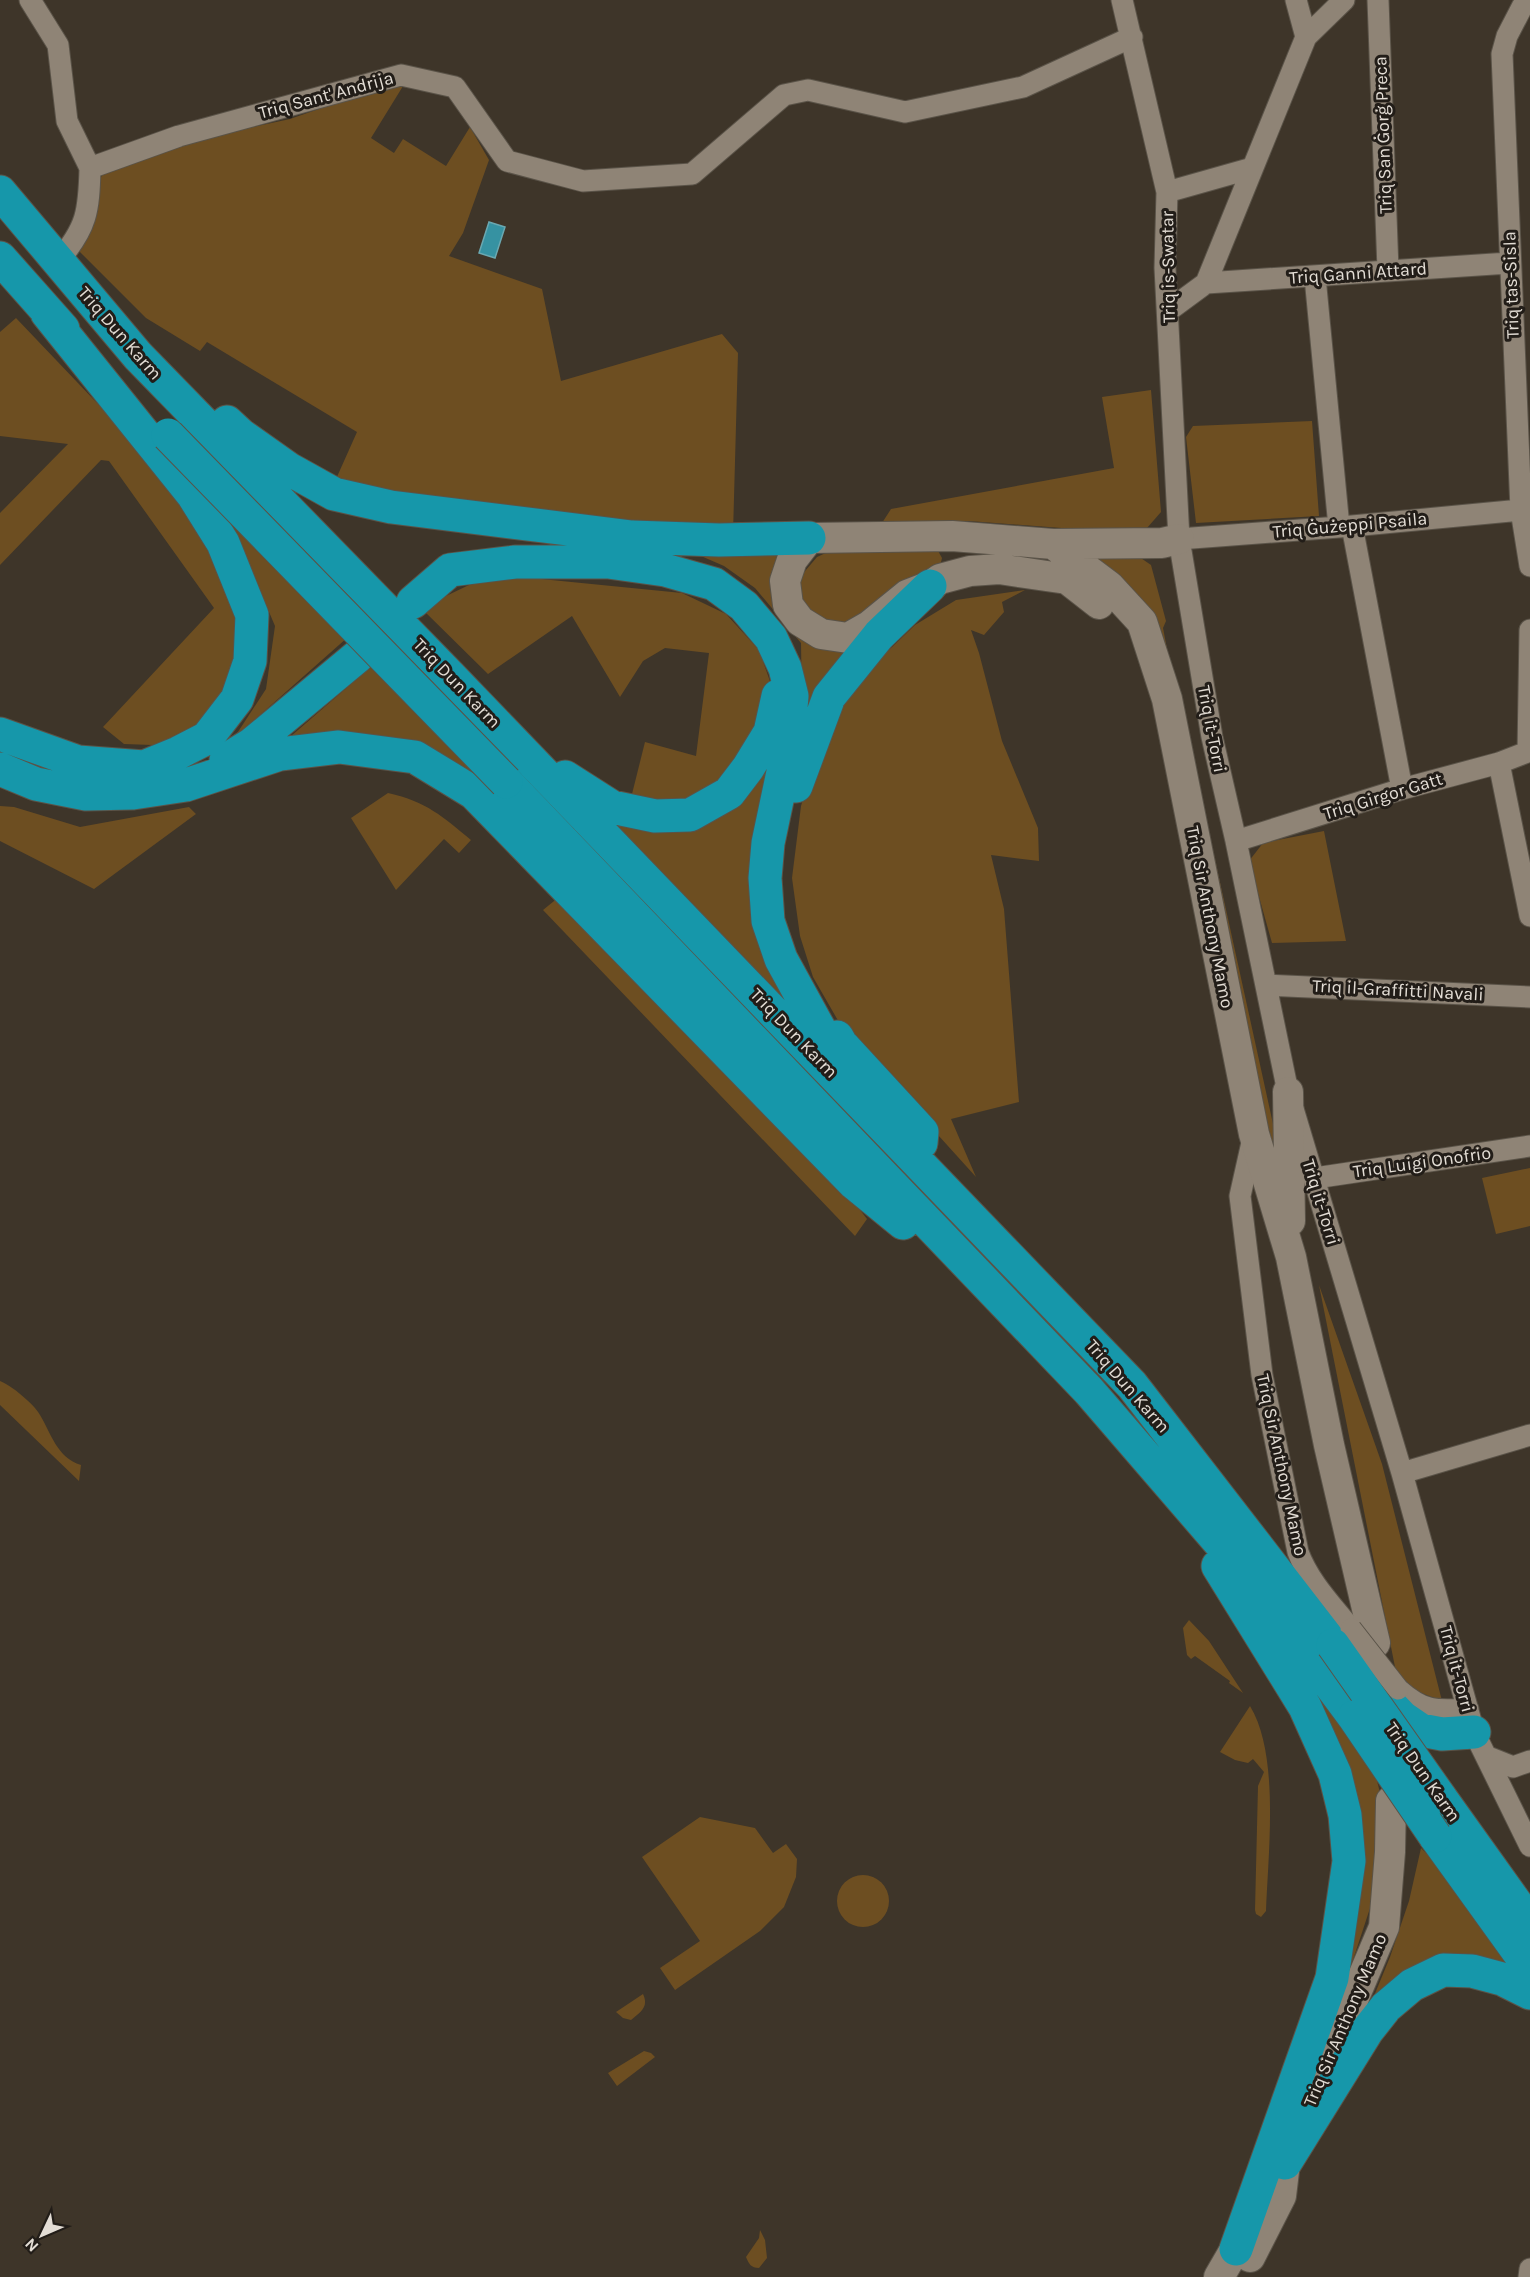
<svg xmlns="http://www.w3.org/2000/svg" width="1530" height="2277" font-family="Karla,sans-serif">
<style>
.green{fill:#6d4e21}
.water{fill:#3692a2;stroke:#6aa8b1;stroke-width:1.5}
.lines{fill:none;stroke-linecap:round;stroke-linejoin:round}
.street-casing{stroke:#5a5348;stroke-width:23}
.secondary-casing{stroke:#5a5348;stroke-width:32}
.highway-casing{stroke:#5a5348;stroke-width:35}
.street{stroke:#8f8476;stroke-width:21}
.secondary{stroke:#8f8476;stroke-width:30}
.highway{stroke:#1697aa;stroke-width:33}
.street-bridge-casing{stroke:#5a5348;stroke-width:23;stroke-linecap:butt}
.highway-bridge-casing{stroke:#5a5348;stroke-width:35;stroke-linecap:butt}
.street-bridge{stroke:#8f8476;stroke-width:21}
.highway-bridge{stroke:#1697aa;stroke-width:33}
.labels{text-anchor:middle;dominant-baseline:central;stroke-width:6;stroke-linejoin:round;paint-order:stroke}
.street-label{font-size:18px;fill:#e3ddd5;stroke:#221d18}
</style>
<rect width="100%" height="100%" fill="#3e3529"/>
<path class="green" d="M408,78L371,138L394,153L403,139L446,166L470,127L489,160L463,233L449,256L542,289L561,381L722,334L738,353L733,534L453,509L336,479L357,432L207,342L200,351L146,318L75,247L103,172L163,146L290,119Z
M16,318L117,424L154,466L192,524L244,611L231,702L181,746L124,744L103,727L214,608L109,461L101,460L0,565V513L68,444L0,436V332Z
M1151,390L1161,512L1147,528L1126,533L969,521L882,523L891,509L1114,468L1102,397Z
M1312,421L1319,516L1196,523L1186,437L1193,426Z
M192,473L348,637L234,738L266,689L275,626L241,546Z
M789,547L778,593L863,640L815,712L802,706L801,643L755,588L724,566L701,556Z
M937,549L942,558L939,571L841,627L818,622L801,605L800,577L817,557L832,550Z
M1135,554L1151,565L1166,621L1163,628L1183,731L1166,665L1079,555Z
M511,576L682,593L726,614L759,650L772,687L740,774L678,807L631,798L645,742L696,756L709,653L665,648L643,661L620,697L572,616L488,674L421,608L469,585Z
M1025,590L1002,602L1004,612L984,635L971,630L979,653L1002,741L1038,828L1039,861L991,855L1004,909L1019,1102L951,1119L976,1177L844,1031L813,977L800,936L792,878L801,806L811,773L829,724L864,674L915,625L956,600Z
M373,665L499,793L283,743Z
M769,759L760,816L803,1023L600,811L639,828Z
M388,793C427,802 442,816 471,840L459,853L444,839L396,890L351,818Z
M0,806L14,807L80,827L189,807L196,814L94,889L0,841Z
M1324,831L1346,941L1272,943L1249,861L1263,843Z
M1209,832L1275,1133L1273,1163L1205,834Z
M559,897L850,1197L867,1219L855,1236L543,910Z
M1530,1168V1226L1496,1234L1482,1178Z
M1319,1285L1382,1464L1442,1701L1406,1687L1395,1667Z
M0,1381C11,1385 34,1404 40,1415C51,1433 57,1458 81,1465L79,1481L0,1405Z
M1189,1620L1209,1641L1243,1693L1229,1683L1230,1681L1195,1656L1191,1659L1187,1655L1183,1628Z
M1319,1695L1376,1777L1388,1824L1376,1890L1349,1972L1359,1866L1312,1701Z
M1250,1706C1280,1755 1268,1854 1266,1911L1261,1917L1256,1914L1255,1910L1258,1786L1264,1772L1253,1759L1248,1763L1235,1760L1220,1752Z
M700,1817L755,1828L773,1853L786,1844L797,1859L796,1877L784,1907L760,1931L675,1990L660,1968L700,1941L642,1857Z
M1421,1848L1429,1856L1523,1980L1475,1962L1358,2035L1390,1957L1409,1901Z
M837 1901a26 26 0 1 1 52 0a26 26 0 1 1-52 0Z
M643,1994C649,2007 641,2012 631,2020L623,2018L616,2012Z
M644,2051L651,2053L655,2057L617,2086L608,2073Z
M760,2230L765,2240L767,2258L759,2268C751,2268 749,2264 746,2257L759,2238Z"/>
<path class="water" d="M489,222L505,227L495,258L479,253Z"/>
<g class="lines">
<defs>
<path id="street" d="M30,0L58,45L67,121L90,168L179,136L401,75L455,87L507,161L583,181L692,174L784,95L808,90L905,112L1023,87L1132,37
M1122,0L1167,192L1165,268L1179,539L1212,737L1236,841L1288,1092L1402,1473L1474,1732L1530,1846
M1296,0L1306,37
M1378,0L1388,270
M1522,7L1507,36L1502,54L1521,510L1530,566
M1167,192L1252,168
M58,261C87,228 89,211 90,168
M1315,277L1339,527
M1206,283L1509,263
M1168,311L1206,283L1306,37L1344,0
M1352,526L1402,789
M1179,539L1352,526L1521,510
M1528,752L1530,630
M1499,763L1530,916
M1236,841L1402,789L1499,763L1530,751
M1266,985L1530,997
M1253,1138L1240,1196L1262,1375L1298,1552C1309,1582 1332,1605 1351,1629
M1315,1178L1530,1146
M1402,1473L1530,1435
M1398,1689C1424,1712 1435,1711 1468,1709
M1488,1757L1513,1767L1530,1761
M1529,2277L1530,2269"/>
<path id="secondary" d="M1053,544L1109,586L1142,622L1167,699L1254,1134L1291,1257L1329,1445L1375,1643
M1099,604L1067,579L999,569L970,571L940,579L930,586L907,595L869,626L848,638L821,634L800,621L788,605L785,581L792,560L809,538L952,536L1053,544L1162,543L1179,539
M1288,1092L1290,1221
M1308,2106L1384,1927L1390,1852L1391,1801
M1250,2257L1281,2196L1285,2163
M1219,2277L1248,2227"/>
<path id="highway" d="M0,192L138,356L450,676L1132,1385L1333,1645L1376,1690L1402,1717L1421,1730L1442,1734L1474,1732
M0,258L63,329
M47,313L193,495L223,543L252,615L250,661L237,699L207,738L178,753L144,767
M227,422L241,435L289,469L334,494L391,507L632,537L719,540L809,538
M413,602L450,570L515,562H608L665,570L714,584L744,606L771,638L785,668L792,696L787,753L768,843L765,878L768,921L781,959L821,1032L845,1059
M0,734L78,762L144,767L167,765
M226,760L252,744L358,656
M0,769L36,784L86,794L133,793L186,785L280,754L339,747L415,757L474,793L854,1183L903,1223
M565,777L612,807L655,816L690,815L729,793L748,768L770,732L778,696
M506,782L1089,1391L1252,1580L1354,1717
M796,786L829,697L879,635L930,586
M837,1037L841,1044L922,1132L921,1143
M1218,1566L1305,1707L1335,1774L1345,1815L1349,1861L1332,1978L1236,2249
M1440,1797L1530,1923
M1435,1836L1530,1968
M1285,2163L1367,2031L1386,2007L1412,1985L1443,1970L1472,1971L1502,1979L1530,1993"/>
</defs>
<use href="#street" class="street-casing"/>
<use href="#secondary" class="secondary-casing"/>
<use href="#highway" class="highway-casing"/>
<use href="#street" class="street"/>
<use href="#secondary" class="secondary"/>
<use href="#highway" class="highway"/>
<defs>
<path id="street-bridge" d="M1351,1629L1398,1689"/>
<path id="highway-bridge" d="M168,435L506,782
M1333,1645L1440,1797
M1354,1717L1435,1836"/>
</defs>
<use href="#street-bridge" class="street-bridge-casing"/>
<use href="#highway-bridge" class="highway-bridge-casing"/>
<use href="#street-bridge" class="street-bridge"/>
<use href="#highway-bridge" class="highway-bridge"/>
</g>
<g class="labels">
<g class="street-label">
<text transform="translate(326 95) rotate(-15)">Triq Sant' Andrija</text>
<text transform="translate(1383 135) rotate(-92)">Triq San Ġorġ Preca</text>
<text transform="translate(1168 267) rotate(-91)">Triq is-Swatar</text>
<text transform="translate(1358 273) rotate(-4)">Triq Ganni Attard</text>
<text transform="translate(1511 285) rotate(-92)">Triq tas-Sisla</text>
<text transform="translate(120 333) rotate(49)">Triq Dun Karm</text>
<text transform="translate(1350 525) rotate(-5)">Triq Ġużeppi Psaila</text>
<text transform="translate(457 683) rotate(46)">Triq Dun Karm</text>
<text transform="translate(1212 729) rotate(79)">Triq it-Torri</text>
<text transform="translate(1383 796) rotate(-17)">Triq Girgor Gatt</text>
<text transform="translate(1210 917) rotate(79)">Triq Sir Anthony Mamo</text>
<text transform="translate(1398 990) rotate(3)">Triq il-Graffitti Navali</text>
<text transform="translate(794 1033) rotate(46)">Triq Dun Karm</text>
<text transform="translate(1422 1162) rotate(-8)">Triq Luigi Onofrio</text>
<text transform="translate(1321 1202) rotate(73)">Triq it-Torri</text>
<text transform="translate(1128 1386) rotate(49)">Triq Dun Karm</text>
<text transform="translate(1282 1465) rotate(78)">Triq Sir Anthony Mamo</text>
<text transform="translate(1457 1669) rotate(75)">Triq it-Torri</text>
<text transform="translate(1423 1772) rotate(55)">Triq Dun Karm</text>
<text transform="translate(1345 2020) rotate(-67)">Triq Sir Anthony Mamo</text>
</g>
</g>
<g transform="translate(42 2235) rotate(226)" stroke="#221d18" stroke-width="4.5" paint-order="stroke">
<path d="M0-4.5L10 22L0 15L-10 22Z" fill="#e3ddd5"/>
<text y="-9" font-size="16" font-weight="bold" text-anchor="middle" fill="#e3ddd5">N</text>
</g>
</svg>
